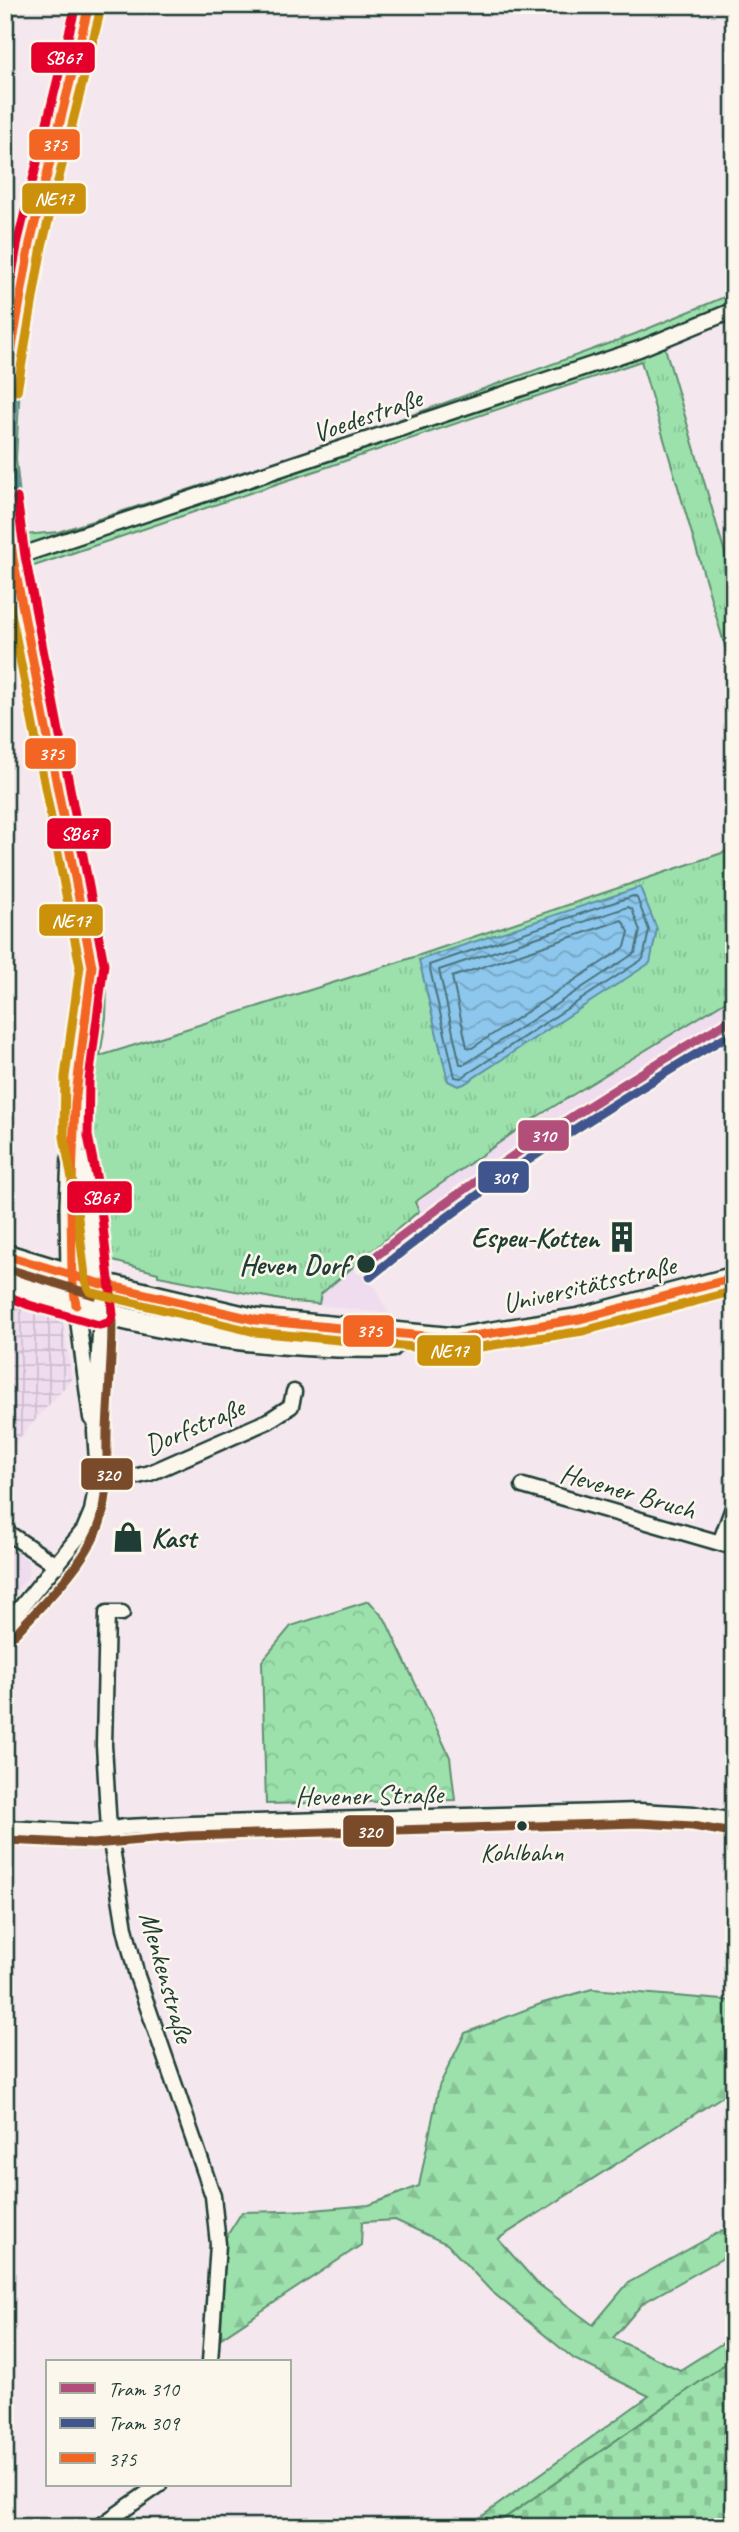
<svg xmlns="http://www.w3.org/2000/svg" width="739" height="2532" font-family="Caveat,sans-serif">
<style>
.built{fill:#efdcef}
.industrial{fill:url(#industrial-grid)}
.grass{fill:url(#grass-tufts);stroke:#5e8f70;stroke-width:2}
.forest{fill:url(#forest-firs);stroke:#5e8f70;stroke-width:2}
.cemetery{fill:url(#cemetery-stones);stroke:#5e8f70;stroke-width:2}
.park{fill:url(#park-crowns);stroke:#5e8f70;stroke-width:2}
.water{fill:url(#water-waves);stroke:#6190a3;stroke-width:2}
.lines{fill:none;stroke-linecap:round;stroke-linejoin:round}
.shore{stroke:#4b747e;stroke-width:2}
.stream{stroke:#6190a3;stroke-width:5}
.street-casing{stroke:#1f3d34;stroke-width:19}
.secondary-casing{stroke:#1f3d34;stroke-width:26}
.street{stroke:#fbf7ec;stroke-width:14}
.secondary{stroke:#fbf7ec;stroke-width:21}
.bus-1-casing{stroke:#fbf7ec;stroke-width:14}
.bus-2-casing{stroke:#fbf7ec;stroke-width:14}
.bus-3-casing{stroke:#fbf7ec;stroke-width:14}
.bus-4-casing{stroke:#fbf7ec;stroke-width:14}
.bus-1{stroke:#f26522;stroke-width:9}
.bus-2{stroke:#7a4b2a;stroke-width:9}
.bus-3{stroke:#e4002b;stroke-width:9}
.bus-4{stroke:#cc910a;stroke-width:9}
.tram-1-casing{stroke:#fbf7ec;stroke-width:14}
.tram-2-casing{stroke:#fbf7ec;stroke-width:14}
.tram-1{stroke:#b14e7a;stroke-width:9}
.tram-2{stroke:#40558e;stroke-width:9}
.stop-dot{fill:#1f3d34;stroke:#fbf7ec;stroke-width:2.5}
.labels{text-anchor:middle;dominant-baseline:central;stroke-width:5;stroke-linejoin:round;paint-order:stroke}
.bus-label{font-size:26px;fill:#1f3d34;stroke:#fbf7ec}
.street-label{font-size:28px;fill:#1f3d34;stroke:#fbf7ec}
.poi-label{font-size:28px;font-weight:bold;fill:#1f3d34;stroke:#fbf7ec;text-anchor:end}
.stop-label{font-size:28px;font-weight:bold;fill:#1f3d34;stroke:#fbf7ec;text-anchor:end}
.line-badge{stroke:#fbf7ec;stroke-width:2.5}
.badge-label{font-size:19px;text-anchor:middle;font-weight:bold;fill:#fff}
</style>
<defs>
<pattern id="industrial-grid" width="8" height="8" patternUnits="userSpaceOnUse" patternTransform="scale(1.75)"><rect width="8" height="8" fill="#efdcef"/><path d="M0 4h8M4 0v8" fill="none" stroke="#ccbece"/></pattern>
<pattern id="grass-tufts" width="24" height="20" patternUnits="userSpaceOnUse" patternTransform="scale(1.75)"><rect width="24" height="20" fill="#9ce1ac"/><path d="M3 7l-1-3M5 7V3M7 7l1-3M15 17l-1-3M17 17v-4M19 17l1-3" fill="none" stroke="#86c295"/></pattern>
<pattern id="forest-firs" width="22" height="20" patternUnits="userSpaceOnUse" patternTransform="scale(1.75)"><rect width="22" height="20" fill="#9ce1ac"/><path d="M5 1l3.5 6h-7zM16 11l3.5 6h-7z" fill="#86c295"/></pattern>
<pattern id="cemetery-stones" width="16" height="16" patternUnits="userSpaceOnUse" patternTransform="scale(1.75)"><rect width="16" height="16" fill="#9ce1ac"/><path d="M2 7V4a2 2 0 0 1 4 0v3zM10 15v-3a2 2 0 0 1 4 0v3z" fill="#86c295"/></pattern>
<pattern id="park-crowns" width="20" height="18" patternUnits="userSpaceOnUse" patternTransform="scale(1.75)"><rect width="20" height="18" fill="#9ce1ac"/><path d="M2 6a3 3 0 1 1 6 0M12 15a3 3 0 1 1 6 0" fill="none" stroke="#86c295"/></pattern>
<pattern id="water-waves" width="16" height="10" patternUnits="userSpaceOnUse" patternTransform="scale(1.75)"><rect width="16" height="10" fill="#8dc7ed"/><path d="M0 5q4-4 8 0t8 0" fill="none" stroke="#73a3c1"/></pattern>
</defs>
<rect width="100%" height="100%" fill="#f4e7ee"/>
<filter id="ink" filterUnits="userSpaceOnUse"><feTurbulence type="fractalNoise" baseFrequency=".0143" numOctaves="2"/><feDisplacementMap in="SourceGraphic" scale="14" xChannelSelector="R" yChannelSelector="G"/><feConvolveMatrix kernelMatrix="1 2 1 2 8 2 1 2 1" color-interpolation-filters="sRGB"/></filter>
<g filter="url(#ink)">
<path class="built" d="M734,996V1037L573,1126L510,1167L429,1229L370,1280L389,1314L305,1303L310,1293L412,1207L480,1155Z
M5,1544L27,1560L29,1572L26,1580L5,1604Z"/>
<path class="industrial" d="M5,1297L62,1320L72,1379L5,1454Z"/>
<path class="grass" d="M70,5H105L72,123L20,381L16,459L24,535L58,532L111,515L373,429L635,334L734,293V302L661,334L734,584V677L641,361L31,567L108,956L106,1018L100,1056L396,963L734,849V996L530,1121L415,1202L419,1211L321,1294L319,1304L292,1302L158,1276V1273L109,1260L104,1240L84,1100L79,1020L82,945L5,566V286Z"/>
<path class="forest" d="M592,1989L734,2001V2089L498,2239L537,2283L593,2325L628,2283L734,2224V2252L643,2303L613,2338L680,2370L734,2336V2358L492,2527H467L649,2396L574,2359L491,2291L447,2244L395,2220L362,2222L361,2245L221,2338L223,2242L242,2212L313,2210L369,2205L419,2186L439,2086L465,2033L543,2003Z"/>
<path class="cemetery" d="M734,2358V2527H492Z"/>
<path class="park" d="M369,1601L385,1619L450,1757L455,1800L266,1804L262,1661L291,1626Z"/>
<path class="water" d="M640,887L657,929L650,963L464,1084L458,1086L448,1081L419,960Z"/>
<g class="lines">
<path class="shore" d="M633,896L637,898L649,930L643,959L461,1078L455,1077L429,965Z
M628,907L632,909L640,931L635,953L465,1064H460L439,970Z
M622,920L629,932L625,947L472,1048L467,1047L452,977Z"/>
<path class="stream" d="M67,138L102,5
M36,269L54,190
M12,460L16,385
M14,473L21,536"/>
<defs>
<path id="street" d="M13,558L639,349L734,310
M76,1305L91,1418
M98,1476L126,1479L150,1473L268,1421L291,1406L294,1392
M523,1486L734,1547
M5,1531L57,1566
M720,1543L734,1505
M122,1613H107L104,1745L109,1830L125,1928L137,1976L213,2196L218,2244L210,2362
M5,1627L84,1530L92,1511L98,1476L95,1431L101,1313
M5,1828L92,1832L126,1827L189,1824L639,1811L694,1814L734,1821
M99,2527L159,2485"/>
<path id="secondary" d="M5,389L30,243L89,5
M5,500L13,558L84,913L92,966L75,1103L71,1206L72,1276L76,1305
M81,1163L99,1294
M5,1255L98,1283L256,1320L455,1339L580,1319L734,1278
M5,1281C29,1293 55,1299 81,1307C181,1336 287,1348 391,1346"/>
</defs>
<use href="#street" class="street-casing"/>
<use href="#secondary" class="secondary-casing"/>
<use href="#street" class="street"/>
<use href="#secondary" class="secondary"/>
<defs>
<path id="bus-1" d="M5,388L30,243L89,5
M5,502L13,558L92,966L75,1103L71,1206L72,1276L76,1305
M5,1255L98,1283L256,1320L455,1339L580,1319L734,1278"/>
<path id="bus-2" d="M5,1268L94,1295
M14,1635C43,1603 79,1571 97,1531C111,1498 106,1466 107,1431C109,1381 115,1332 110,1282
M5,1840L93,1844L189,1836L639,1823L693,1826L732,1833"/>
<path id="bus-3" d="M5,315L18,240L76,5
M5,1295L29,1305L99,1325L108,1323L113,1315L99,1191L88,1136L89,1080L104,964L25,556L17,498"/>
<path id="bus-4" d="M17,391L42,246L101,8
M5,582L80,966L65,1077L64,1137L75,1194L86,1284L90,1292L255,1332L455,1351L583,1331L734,1291"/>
</defs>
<use href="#bus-1" class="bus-1-casing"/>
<use href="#bus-2" class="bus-2-casing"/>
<use href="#bus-3" class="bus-3-casing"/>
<use href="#bus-4" class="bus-4-casing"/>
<use href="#bus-1" class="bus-1"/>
<use href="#bus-2" class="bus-2"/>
<use href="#bus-3" class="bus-3"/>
<use href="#bus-4" class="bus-4"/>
<defs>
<path id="tram-1" d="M362,1267C479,1173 604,1094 734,1018"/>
<path id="tram-2" d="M370,1277C484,1184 607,1106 734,1032"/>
</defs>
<use href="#tram-1" class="tram-1-casing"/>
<use href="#tram-2" class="tram-2-casing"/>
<use href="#tram-1" class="tram-1"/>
<use href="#tram-2" class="tram-2"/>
</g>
</g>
<defs>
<symbol id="building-bare" viewBox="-9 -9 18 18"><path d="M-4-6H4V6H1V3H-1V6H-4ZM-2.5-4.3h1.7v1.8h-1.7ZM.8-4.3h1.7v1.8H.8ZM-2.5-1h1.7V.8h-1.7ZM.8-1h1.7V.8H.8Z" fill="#1f3d34" stroke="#fbf7ec" stroke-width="2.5" paint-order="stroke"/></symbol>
<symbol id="shop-bare" viewBox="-9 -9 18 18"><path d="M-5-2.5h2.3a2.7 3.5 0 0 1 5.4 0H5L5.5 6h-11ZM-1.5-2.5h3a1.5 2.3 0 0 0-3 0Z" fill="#1f3d34" stroke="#fbf7ec" stroke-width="2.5" paint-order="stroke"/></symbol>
</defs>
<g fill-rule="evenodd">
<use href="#building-bare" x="600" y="1215" width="44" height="44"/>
<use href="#shop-bare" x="106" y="1515" width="44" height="44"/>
</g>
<g class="stop-dot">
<circle cx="366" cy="1264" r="10"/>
<circle cx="522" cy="1826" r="6"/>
</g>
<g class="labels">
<g class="bus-label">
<text x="522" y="1852">Kohlbahn</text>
</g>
<g class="street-label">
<text transform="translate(367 415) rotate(-19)">Voedestraße</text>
<text transform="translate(589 1284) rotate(-13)">Universitätsstraße</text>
<text transform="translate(194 1426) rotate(-23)">Dorfstraße</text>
<text transform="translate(628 1491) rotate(16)">Hevener Bruch</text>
<text transform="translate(369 1795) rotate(-1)">Hevener Straße</text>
<text transform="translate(167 1977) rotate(74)">Menkenstraße</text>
</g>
<g class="poi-label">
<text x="599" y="1237">Espeu-Kotten</text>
<text x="151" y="1537" text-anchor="start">Kast</text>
</g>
<g class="stop-label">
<text x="348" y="1264">Heven Dorf</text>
</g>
</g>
<g class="line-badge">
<rect x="30" y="41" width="66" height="33" rx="7" fill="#e4002b"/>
<rect x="28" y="128" width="53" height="33" rx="7" fill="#f26522"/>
<rect x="21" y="182" width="66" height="33" rx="7" fill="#cc910a"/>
<rect x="24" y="737" width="53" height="33" rx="7" fill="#f26522"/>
<rect x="46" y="817" width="66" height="33" rx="7" fill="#e4002b"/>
<rect x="38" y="903" width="66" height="34" rx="7" fill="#cc910a"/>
<rect x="517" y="1119" width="53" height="33" rx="7" fill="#b14e7a"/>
<rect x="477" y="1160" width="53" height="34" rx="7" fill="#40558e"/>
<rect x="66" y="1180" width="67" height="34" rx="7" fill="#e4002b"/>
<rect x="342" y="1314" width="53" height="34" rx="7" fill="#f26522"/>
<rect x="416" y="1334" width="66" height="33" rx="7" fill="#cc910a"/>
<rect x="80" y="1457" width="54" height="34" rx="7" fill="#7a4b2a"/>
<rect x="342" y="1814" width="53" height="34" rx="7" fill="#7a4b2a"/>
</g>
<g class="badge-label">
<text x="63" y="64">SB67</text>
<text x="54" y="151">375</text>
<text x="54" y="205">NE17</text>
<text x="51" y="760">375</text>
<text x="79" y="840">SB67</text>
<text x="71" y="927">NE17</text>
<text x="543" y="1142">310</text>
<text x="504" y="1184">309</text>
<text x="100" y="1204">SB67</text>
<text x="369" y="1337">375</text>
<text x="449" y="1357">NE17</text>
<text x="107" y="1481">320</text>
<text x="369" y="1838">320</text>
</g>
<rect width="739" height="2532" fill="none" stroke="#fbf7ec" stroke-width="28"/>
<rect x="14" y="14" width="711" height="2504" fill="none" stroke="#1f3d34" stroke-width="2.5" filter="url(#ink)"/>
<rect x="46" y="2360" width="245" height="126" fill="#fbf7ec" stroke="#a3ada2" stroke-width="2"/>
<rect x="60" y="2383" width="35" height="10" fill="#b14e7a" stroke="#a3ada2" stroke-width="2"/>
<text x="108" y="2396" font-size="21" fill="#1f3d34">Tram 310</text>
<rect x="60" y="2418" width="35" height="10" fill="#40558e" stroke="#a3ada2" stroke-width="2"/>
<text x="108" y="2430" font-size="21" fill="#1f3d34">Tram 309</text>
<rect x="60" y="2453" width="35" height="10" fill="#f26522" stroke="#a3ada2" stroke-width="2"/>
<text x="108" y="2466" font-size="21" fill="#1f3d34">375</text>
</svg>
